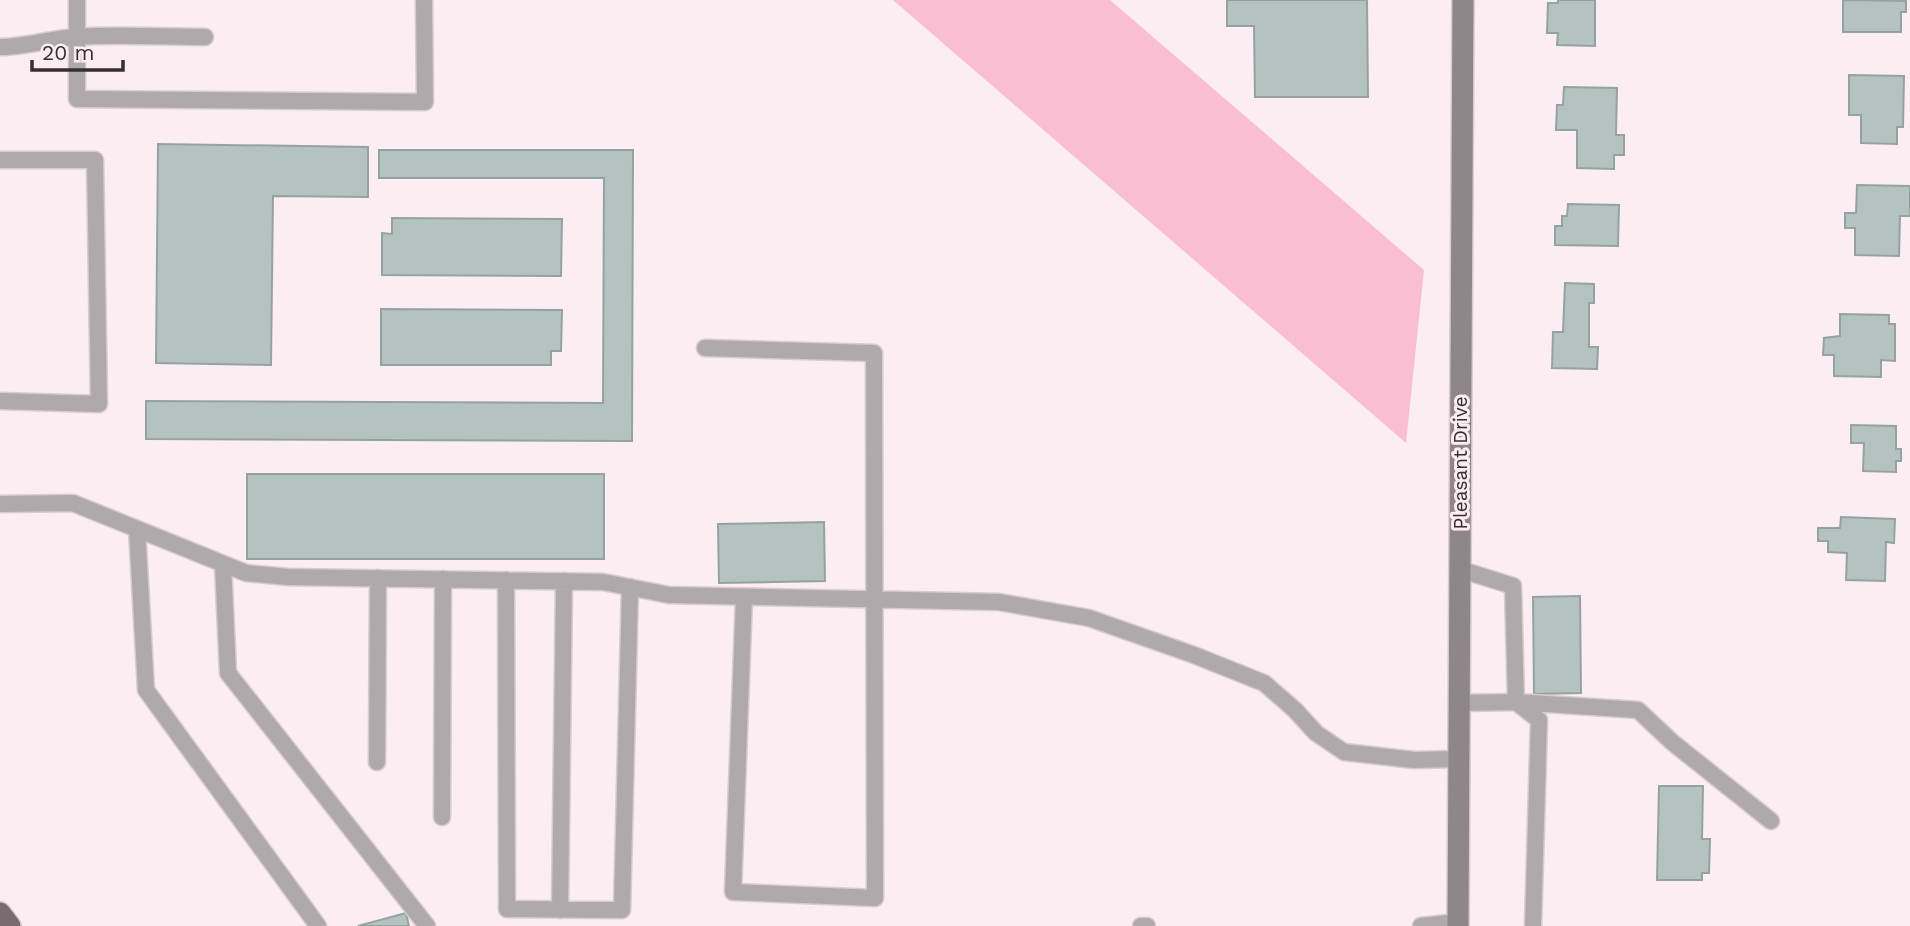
<svg xmlns="http://www.w3.org/2000/svg" width="1910" height="926" font-family="'Work Sans',sans-serif">
<style>
.green{fill:#fabed3}
.building{fill:#b4c3c2;stroke:#94a3a2;stroke-width:2}
.lines{fill:none;stroke-linecap:round;stroke-linejoin:round}
.lane-casing{stroke:#d7cbce;stroke-width:19}
.secondary-casing{stroke:#d7cbce;stroke-width:24}
.primary-casing{stroke:#d7cbce;stroke-width:24}
.lane{stroke:#afa9ab;stroke-width:16}
.secondary{stroke:#8f8689;stroke-width:21}
.primary{stroke:#776d70;stroke-width:21}
.labels{text-anchor:middle;dominant-baseline:central;stroke-width:6;stroke-linejoin:round;paint-order:stroke}
.street-label{font-size:19px;fill:#352f31;stroke:#fbedf1}
</style>
<rect width="100%" height="100%" fill="#fbedf1"/>
<path class="green" d="M893,0H1110L1424,270L1406,443Z"/>
<path class="building" d="M1227,0H1367L1368,97H1255L1254,26H1227Z
M1558,0H1595V46L1557,45L1558,33H1547L1548,3H1558Z
M1843,0L1906,1V12H1901V32H1843Z
M1849,75L1904,76L1903,127H1897V144L1861,143V115H1849Z
M1564,87L1617,88L1616,135H1624V155H1614V169L1577,168V130H1556L1557,105H1563Z
M158,144L368,147V197L273,196L271,365L156,363Z
M379,150H633L632,441L146,439V401L603,403L604,178H379Z
M1857,185L1910,186V216H1900L1899,256L1855,255V228H1845V213H1856Z
M1568,204L1619,205L1618,246L1555,245V226H1562V216H1567Z
M392,218L562,219L561,276L382,275V233L392,234Z
M1565,283L1594,284V303H1589V347H1598L1597,369L1552,368L1553,332H1563Z
M381,309L562,310L561,351H551V365H381Z
M1840,314L1889,315V324H1895V361L1881,360V377L1834,376V355H1823L1824,338L1840,336Z
M1851,425L1896,426V449H1901V461H1896V472L1863,471L1864,443H1851Z
M247,474H604V559H247Z
M1841,517L1895,519L1894,543L1886,542L1885,581L1846,580L1847,553L1828,552V541H1818V528H1840Z
M824,522L825,581L719,583L718,524Z
M1580,596L1581,693L1534,694L1533,597Z
M1659,786H1703L1702,839H1710L1709,873H1702V880H1657Z
M406,913L409,926H358Z"/>
<g class="lines">
<defs>
<path id="lane" d="M77,0V99L425,102L424,0
M0,47C25,47 49,39 75,37C118,34 162,37 205,37
M0,160H95L99,404L0,401
M705,348L874,353L875,898L733,892L744,597
M0,504L73,503L246,573L288,577L603,582L669,595L999,602L1089,618L1194,655L1264,683L1295,710L1316,733L1344,752L1414,760L1458,759
M137,529L146,690L318,926
M223,564L228,673L427,926
M1459,569L1513,586L1516,702L1539,720L1533,926
M506,580L507,909L622,910L630,587
M1459,703L1516,702L1638,710L1672,742L1771,821
M377,762L378,578
M442,817L443,579
M560,910L564,581
M1141,926H1147
M1421,926L1458,922"/>
<path id="secondary" d="M1458,926L1463,0"/>
<path id="primary" d="M0,913L10,926"/>
</defs>
<use href="#lane" class="lane-casing"/>
<use href="#secondary" class="secondary-casing"/>
<use href="#primary" class="primary-casing"/>
<use href="#lane" class="lane"/>
<use href="#secondary" class="secondary"/>
<use href="#primary" class="primary"/>
</g>
<g class="labels">
<g class="street-label">
<text transform="translate(1460 463) rotate(-90)">Pleasant Drive</text>
</g>
</g>
<path d="M32 60v10h91v-10" fill="none" stroke="#352f31" stroke-width="3.5"/>
<text x="42" y="60" font-size="21" fill="#352f31" stroke="#fbedf1" stroke-width="5" paint-order="stroke">20 m</text>
</svg>
